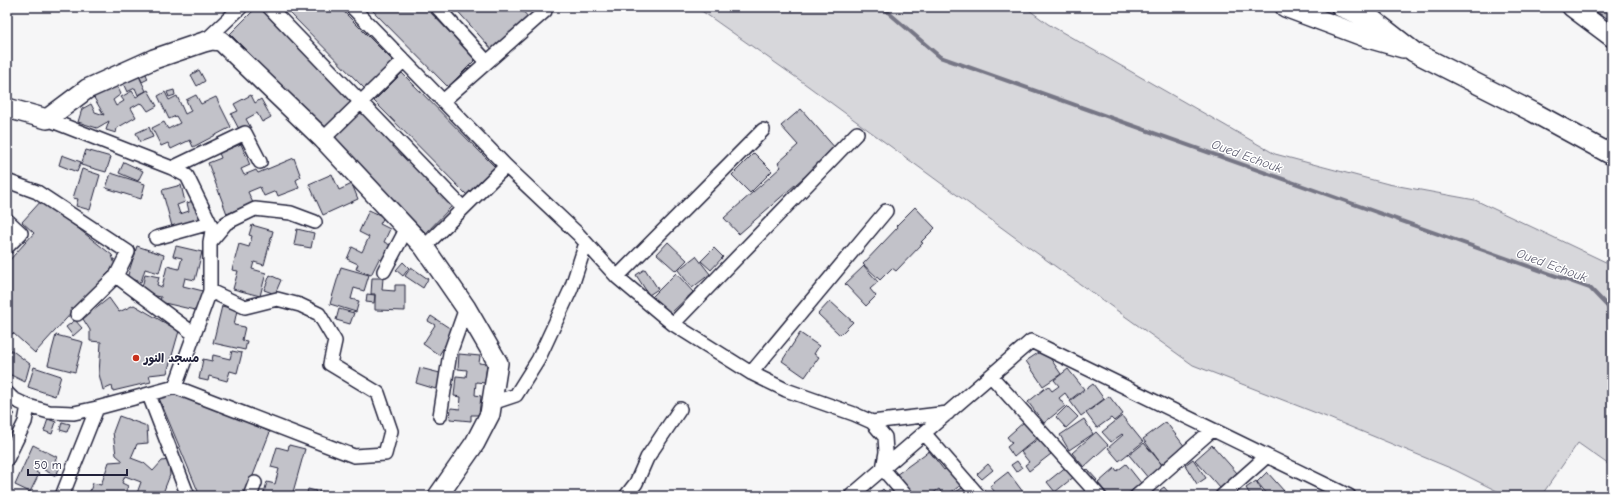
<svg xmlns="http://www.w3.org/2000/svg" width="1619" height="503" font-family="'Comic Neue','Playpen Sans Arabic',sans-serif">
<style>
.green{fill:#d7d7db;stroke:#7c7c8b}
.lines{fill:none;stroke-linecap:round;stroke-linejoin:round}
.stream{stroke:#767685;stroke-width:4}
.building{fill:#c2c2c9;stroke:#22223b}
.street-casing{stroke:#22223b;stroke-width:16}
.secondary-casing{stroke:#22223b;stroke-width:22}
.street{stroke:#fff;stroke-width:13}
.secondary{stroke:#fff;stroke-width:19}
.poi-dot{fill:#c8321e;stroke:#fff;stroke-width:1.5}
.labels{text-anchor:middle;dominant-baseline:central;stroke-width:3;stroke-linejoin:round;paint-order:stroke}
.poi-label{font-size:12px;font-weight:bold;fill:#22223b;stroke:#fff;text-anchor:start}
.water-label{font-size:13px;font-style:italic;fill:#5a5a6d;stroke:#fff}
</style>
<rect width="100%" height="100%" fill="#f6f6f7"/>
<filter id="ink" filterUnits="userSpaceOnUse"><feTurbulence type="fractalNoise" baseFrequency=".025" numOctaves="2"/><feDisplacementMap in="SourceGraphic" scale="8" xChannelSelector="R" yChannelSelector="G"/><feConvolveMatrix kernelMatrix="1 2 1 2 8 2 1 2 1" color-interpolation-filters="sRGB"/></filter>
<g filter="url(#ink)">
<path class="green" d="M696,7H1025L1048,24L1275,154L1388,184L1475,200L1612,265V467L1578,443L1541,496H1507L1455,470L1324,416L1193,365L1020,241L797,78Z"/>
<g class="lines">
<path class="stream" d="M882,7L940,57L1590,288L1612,311"/>
</g>
<path class="building" d="M257,7H259L352,101L324,129L230,34Z
M284,7H339L393,61L365,89Z
M369,7H425L476,59L448,87Z
M454,7H519L531,20L495,53Z
M1588,7H1612V21Z
M144,69L148,79L142,82L138,72Z
M199,70L205,81L197,86L191,75Z
M402,73L496,168L468,196L374,101Z
M138,74L146,91L138,95L135,88L127,92L122,81Z
M112,85L117,86L121,94L113,100L116,106L124,101L121,97L132,91L136,97L148,90L157,106L148,111L143,104L140,103L131,108L136,117L117,128L116,133L106,130L109,121L97,128L78,122L82,109L91,104L95,112L104,115L93,96Z
M174,90L175,95L169,97L167,92Z
M165,92L169,100L177,96L185,114L191,111L186,100L196,95L201,104L216,97L231,127L193,147L190,140L171,149L168,143L161,146L152,128L164,122L168,129L180,123L176,116L169,119L158,96Z
M251,95L255,103L261,99L271,117L262,122L257,113L246,119L251,128L241,133L231,114L238,111L234,104Z
M801,109L836,149L739,234L724,218L781,167L778,163L798,145L781,126Z
M360,110L453,205L426,233L332,138Z
M149,127L153,137L140,142L136,133Z
M241,144L250,165L241,169L244,175L256,170L258,173L294,158L301,177L296,180L299,188L278,196L276,191L264,196L260,187L248,192L253,203L227,214L208,163L221,158L219,153Z
M86,150L111,157L106,172L81,165Z
M754,153L772,171L750,193L732,175Z
M62,155L81,162L77,172L59,165Z
M124,162L143,171L138,181L119,173Z
M82,169L100,175L90,210L76,206L78,199L73,198Z
M111,173L145,184L141,199L106,188Z
M332,174L339,190L352,184L358,199L323,215L309,184Z
M181,185L185,202L177,205L180,214L189,211L187,203L196,200L202,222L173,230L162,190Z
M42,200L112,255L115,265L35,353L13,333L7,339V263L34,233L22,222Z
M915,207L935,228L921,242L923,243L896,271L892,268L880,280L863,264L898,227L896,226Z
M369,210L384,217L380,224L390,229L384,242L394,247L387,263L379,259L371,275L356,269L358,264L347,259L352,247L362,252L369,237L359,232Z
M252,225L273,231L264,265L254,262L252,269L266,273L260,296L233,289L238,271L232,270L239,244L249,247L252,236L249,235Z
M297,229L314,233L311,248L294,245Z
M668,242L687,260L676,271L657,254Z
M137,246L164,255L159,273L145,269L141,282L127,278Z
M176,246L202,252L195,280L185,278L183,286L203,291L199,311L160,302L161,297L141,293L145,274L159,277L157,285L162,287L167,266L179,269L182,258L173,256Z
M714,248L723,257L711,270L701,261Z
M696,256L710,274L692,288L678,270Z
M403,262L409,268L403,276L396,270Z
M864,266L878,282L870,289L876,296L866,306L845,284Z
M341,267L369,275L364,291L354,288L351,299L359,301L356,312L330,304Z
M411,267L428,279L423,288L405,276Z
M645,269L658,289L649,295L636,275Z
M676,273L693,292L669,315L652,297Z
M270,275L281,280L275,294L264,290Z
M372,278H383L382,290L395,291V285H405V311L375,310V294H371Z
M367,294L375,295L374,303L366,302Z
M109,298L119,312L134,305L179,331L167,373L149,375L151,382L113,391L112,386L103,390L99,374L101,342L90,341V330L83,319Z
M830,301L853,322L840,335L818,314Z
M222,306L237,310L234,325L245,327L242,340L247,341L245,350L213,343Z
M339,309L354,313L350,324L336,320Z
M431,316L454,331L439,355L423,344L435,325L428,321Z
M75,320L82,328L73,336L66,327Z
M800,333L819,346L814,354L819,357L805,377L782,361Z
M56,335L83,342L75,372L48,365Z
M10,349L30,364L25,382L7,373V357Z
M1044,349L1061,374L1043,386L1026,361Z
M232,351L242,353L237,373L230,371L227,381L209,376L208,381L199,379L203,359L212,361L213,355L230,359Z
M459,354L480,356L479,363L487,364L485,383L476,382L475,395L481,396L479,415H471V421L450,419L451,408L460,409L461,397L454,396L456,376L466,377L467,370L458,369Z
M34,367L61,376L55,396L28,387Z
M420,368L444,374L439,390L416,383Z
M1068,369L1084,389L1070,400L1065,393L1059,398L1065,406L1044,423L1028,402L1048,386L1052,391L1059,386L1054,380Z
M1093,384L1104,399L1081,416L1070,401Z
M180,393L270,432L245,496H200L159,398Z
M1109,396L1123,414L1114,421L1111,418L1097,428L1086,413Z
M1067,406L1078,417L1066,428L1056,417Z
M7,407L15,414L7,423Z
M119,416L147,426L148,443L137,444L131,458L144,463L153,471L162,461L169,460L170,475L163,493L157,494L156,496H136L141,482L125,476L122,483L128,486L124,496H88L93,483L101,485L109,462L123,461L116,455L113,432Z
M1122,416L1143,442L1119,461L1108,448L1123,435L1122,434L1111,442L1102,432Z
M48,419L56,422L52,434L44,431Z
M1084,419L1093,434L1069,450L1060,435Z
M1025,421L1038,437L1014,457L1007,447L1012,443L1007,437Z
M62,422L70,424L67,432L60,430Z
M1166,422L1185,447L1162,465L1143,439Z
M1096,432L1108,445L1084,467L1072,453Z
M1039,438L1051,454L1029,471L1025,465L1029,462L1021,452Z
M1144,443L1164,467L1149,479L1129,455Z
M33,445L57,457L55,461L61,464L56,476L44,470L46,466L40,463L36,472L39,474L30,492L15,485Z
M289,445L305,449L293,492L306,496L308,489L316,491L314,496H263L267,482L275,484L279,469L271,467L277,447L288,450Z
M1212,445L1238,474L1221,489L1195,460Z
M929,451L944,470L948,467L961,485L946,496H944L939,489L929,496H912L896,475Z
M1193,459L1206,478L1197,484L1185,465Z
M1017,461L1022,468L1016,472L1011,465Z
M988,464L993,470L982,479L977,474Z
M1126,464L1141,483L1125,496H1109L1098,483L1115,468L1117,471Z
M1067,466L1075,476L1055,492L1047,482Z
M1087,469L1097,480L1091,485L1081,475Z
M1008,472L1026,496H998L990,486Z
M1267,472L1284,491L1280,496H1276L1272,491L1268,495L1257,482Z
M1256,481L1265,496H1251L1246,488Z
M965,486L972,496H950Z
M1164,487L1170,494L1168,496H1164L1160,490Z
M883,489L889,496H875Z
M319,491L325,493L324,496H318Z"/>
<g class="lines">
<defs>
<path id="street" d="M269,7L463,208
M352,7L506,166L578,234L617,277L673,324L751,373L786,390L854,414L872,422L885,437L886,452L883,469L906,496
M437,7L487,62
M204,42L241,7
M443,101L545,11L541,7
M47,119L172,168L187,176L210,223L212,231L210,242V291L175,387L97,408L62,496
M323,139L403,61
M172,168L245,133L260,162
M7,181L37,192L128,252L116,276L194,334
M7,220L21,233L7,247
M156,238L210,223
M210,242L226,223L255,209L291,213L315,222
M424,247L506,166
M384,271L407,228
M617,277L763,130
M77,314L116,276
M673,324L857,133
M751,373L886,211
M991,376L1099,496
M175,387L354,456L385,454L391,431L378,393L330,364L335,341L319,314L300,305L277,299L245,307L210,291
M7,393L13,399L28,406
M149,395L188,496
M492,403L516,395L538,360L571,289L586,243
M440,416L450,353L466,308
M872,422L948,413
M924,433L979,496
M7,459L25,422L28,406L49,412L74,413L97,408
M250,496L255,483
M626,496L636,483L647,458L680,409
M851,496L1031,341L1349,496
M1137,496L1212,430
M1222,496L1267,456"/>
<path id="secondary" d="M1285,7L1368,38L1403,48
M1341,7L1373,20L1414,52L1533,112L1612,155
M1572,7L1612,37
M7,108L47,119L87,89L154,59L204,42L212,40L221,41L323,139L424,247L466,308L498,363L490,414L475,443L438,496"/>
</defs>
<use href="#street" class="street-casing"/>
<use href="#secondary" class="secondary-casing"/>
<use href="#street" class="street"/>
<use href="#secondary" class="secondary"/>
</g>
</g>
<circle class="poi-dot" cx="136" cy="358" r="4"/>
<g class="labels">
<g class="poi-label">
<text x="144" y="358">مسجد النور</text>
</g>
<g class="water-label">
<text transform="translate(1247 156) rotate(20)">Oued Echouk</text>
<text transform="translate(1552 265) rotate(20)">Oued Echouk</text>
</g>
</g>
<rect width="1619" height="503" fill="none" stroke="#fff" stroke-width="24"/>
<rect x="12" y="12" width="1595" height="479" fill="none" stroke="#22223b" stroke-width="1.5" filter="url(#ink)"/>
<path d="M28 469v6h99v-6" fill="none" stroke="#22223b" stroke-width="2"/>
<text x="34" y="469" font-size="12" fill="#22223b" stroke="#ffffff" stroke-width="3" paint-order="stroke">50 m</text>
</svg>
